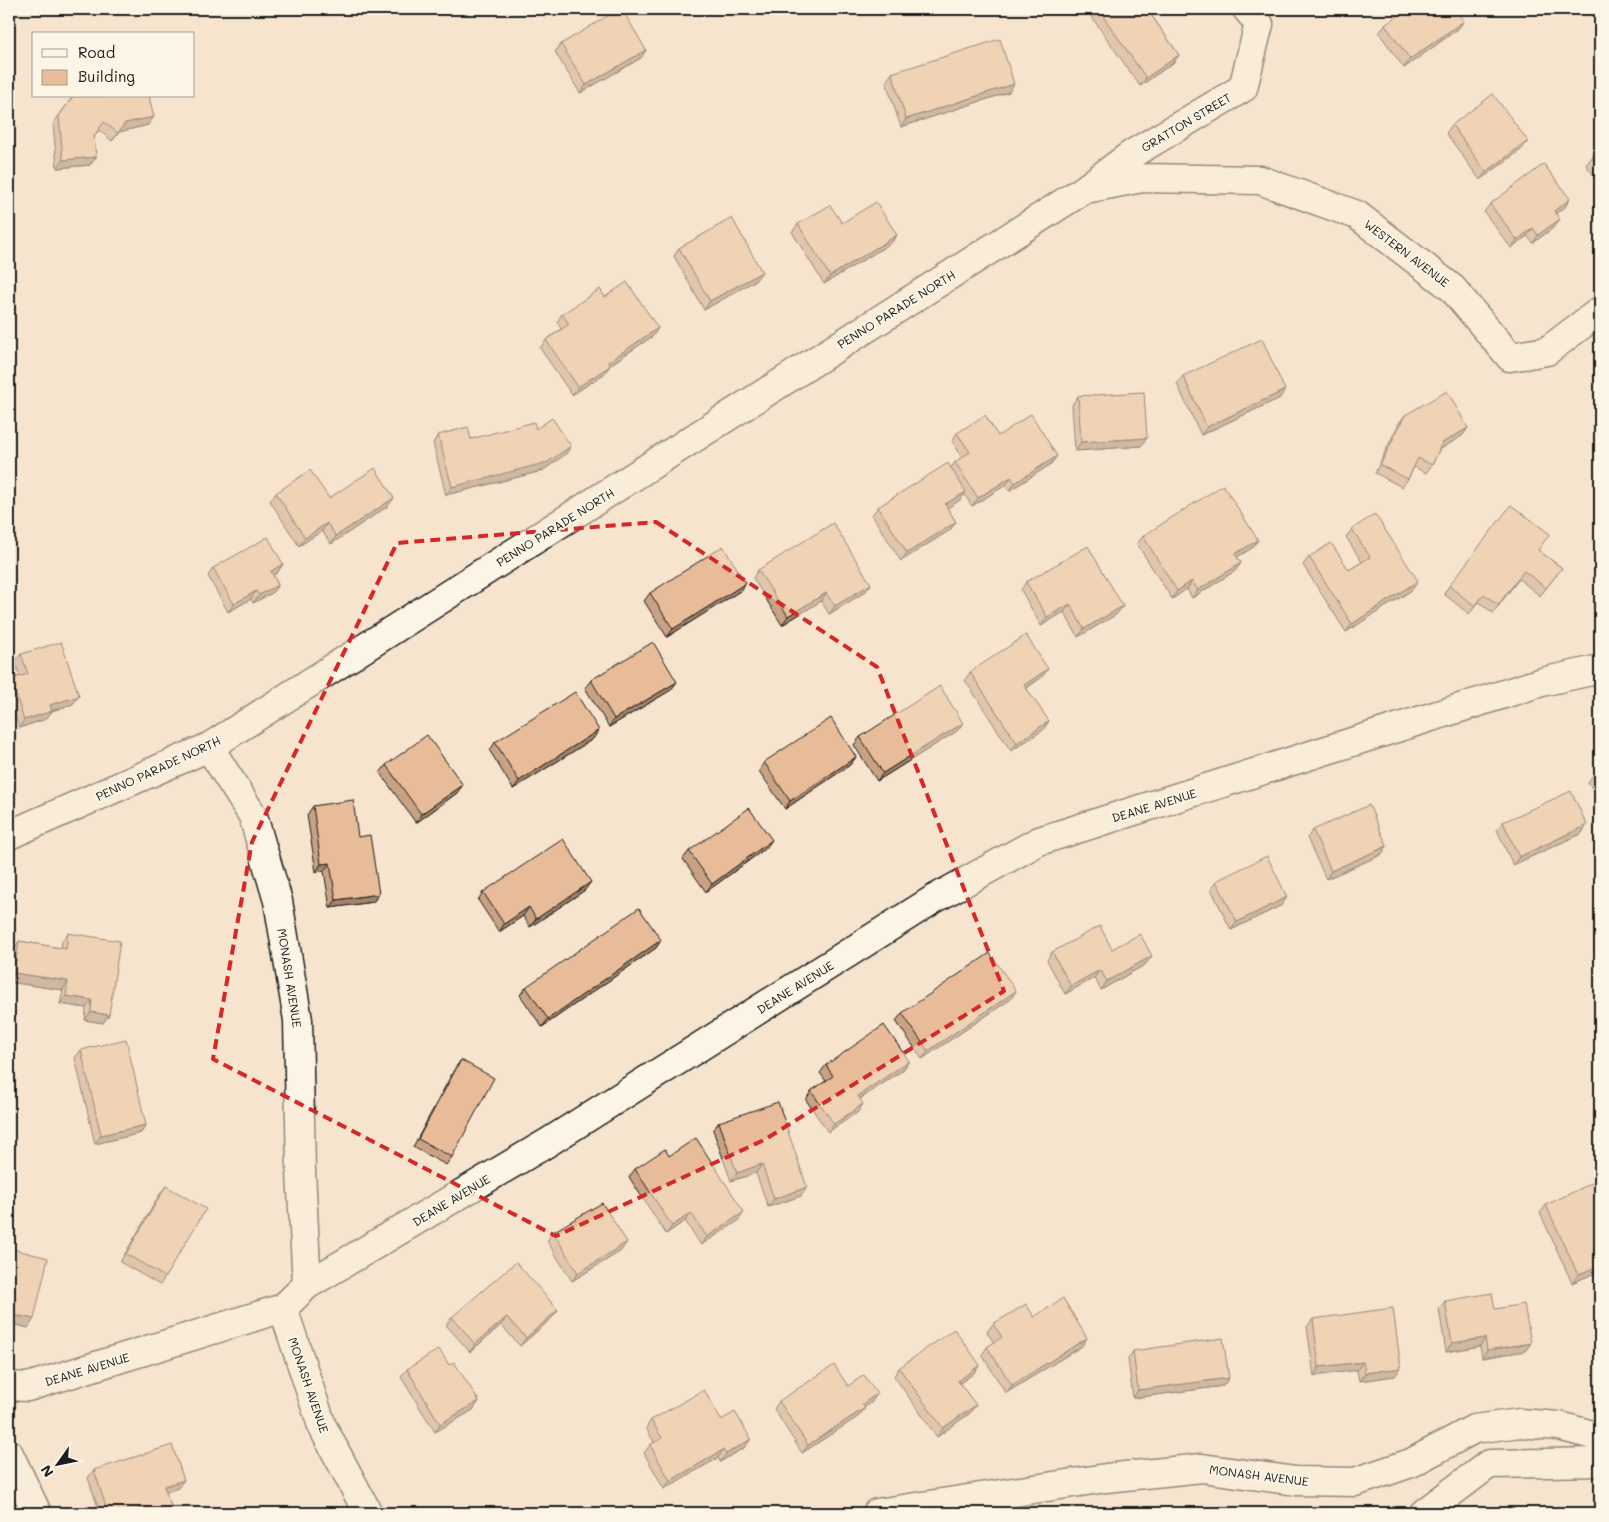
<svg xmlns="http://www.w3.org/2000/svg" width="1609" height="1522" font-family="Mali,sans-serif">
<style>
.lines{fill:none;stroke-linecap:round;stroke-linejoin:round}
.minor-casing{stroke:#1c1c1c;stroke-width:31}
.minor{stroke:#fcf5e5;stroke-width:28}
.wall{fill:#c8a283;stroke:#1c1c1c}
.shaded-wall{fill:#a2846a;stroke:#1c1c1c}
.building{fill:#e8bc98;stroke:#1c1c1c}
.marked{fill:none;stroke:#d62828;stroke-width:4;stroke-dasharray:10 6;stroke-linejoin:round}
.labels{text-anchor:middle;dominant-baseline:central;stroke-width:4;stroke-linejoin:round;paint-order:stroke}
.street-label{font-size:12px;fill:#1c1c1c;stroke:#fcf5e5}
</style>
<rect width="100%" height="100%" fill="#f6e4ce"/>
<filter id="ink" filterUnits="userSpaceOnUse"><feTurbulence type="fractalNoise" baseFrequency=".02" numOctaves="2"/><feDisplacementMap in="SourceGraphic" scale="10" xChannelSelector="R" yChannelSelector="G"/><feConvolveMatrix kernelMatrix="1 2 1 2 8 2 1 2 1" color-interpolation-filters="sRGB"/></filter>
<g filter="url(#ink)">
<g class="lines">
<defs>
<path id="minor" d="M1091,188L1142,178L1260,180L1357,215L1452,288L1510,357L1547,351L1600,311
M209,747L253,816L278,901L298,1020L301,1172L307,1285
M9,835L209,747L1085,189L1132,154L1243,88L1259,24L1247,9
M283,1308L322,1426L368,1513
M9,1386L28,1387L283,1308L307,1285L547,1143L934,899L1039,841L1542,682L1600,669
M9,1454L37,1513
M877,1513L1106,1478L1202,1468L1296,1481L1355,1482L1411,1463L1474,1429L1520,1423L1559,1426L1600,1437
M1424,1513L1489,1464L1600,1462"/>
</defs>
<use href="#minor" class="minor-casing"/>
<use href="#minor" class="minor"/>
</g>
<path class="wall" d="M1096,9H1147L1179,55L1173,63L1140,86L1091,16Z
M1385,25L1458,29L1404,68L1379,33Z
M561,44L641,58L580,93L555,52Z
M892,73L1009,92L901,127L886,82Z
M73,96L148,125L119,132L112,141L99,130L94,137L96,157L90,165L57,168L53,124Z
M1452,125L1522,149L1480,180L1446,133Z
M1600,150V184L1586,165L1592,157Z
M1570,199L1565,207L1556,213L1554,227L1533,243L1527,236L1511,248L1484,212L1490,204Z
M842,223L897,235L891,243L824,284L792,232L798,224Z
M679,248L756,280L704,310L674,256Z
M605,297L653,336L610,365L604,374L572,395L540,348L546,340L561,329L557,322L562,314Z
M1183,376L1280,398L1201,435L1177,384Z
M1078,396L1141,446L1075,451L1072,405Z
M1405,415L1468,428L1462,436L1439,450L1432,465L1426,473L1414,467L1408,479L1402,487L1375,473L1399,423Z
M536,429L566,454L542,471L446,495L433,443L438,435L471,439Z
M957,433L998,436L1051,464L1009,491L1006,485L972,506L964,494L960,500L947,508L956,522L950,530L901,561L872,515L878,507L951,468L955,462L962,457L952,441Z
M276,493L329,498L388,506L331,544L322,531L299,546L270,501Z
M1352,529L1412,590L1346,632L1303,565L1309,557L1349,570L1362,562L1346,537Z
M1143,536L1252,548L1237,557L1241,563L1235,571L1192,598L1187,589L1172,599L1137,544Z
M1538,550L1562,568L1540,596L1519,579L1493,613L1479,602L1469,614L1444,594L1449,586Z
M283,564L277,573L273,575L278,585L272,593L253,603L251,599L228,612L208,576L213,568Z
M758,570L871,584L865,592L829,614L821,601L782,625L753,578Z
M1026,582L1117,614L1078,637L1064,612L1041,626L1021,590Z
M746,583L740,591L667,637L644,601L650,593Z
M21,654L73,704L52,711L46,719L19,728L9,697V683L11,679L20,676L15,662Z
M970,672L1042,677L1027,688L1043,730L1011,751L965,680Z
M591,680L671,690L609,727L585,688Z
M963,723L957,731L877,781L854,745L860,737Z
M593,739L513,789L490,751L495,742Z
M856,757L850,765L785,809L759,771L764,762Z
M386,765L457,793L416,823L380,773Z
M1600,770V800L1588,782L1594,774Z
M313,806L358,837L379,894L373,902L330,908L324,871L316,872L307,815Z
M1503,822L1587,825L1581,834L1513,865L1497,830Z
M1313,830L1387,846L1381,855L1326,879L1307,838Z
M766,848L706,892L683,859L689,851Z
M1216,881L1282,905L1231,930L1211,889Z
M585,890L530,927L523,916L499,932L478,900L483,892Z
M68,933L109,1015L103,1023L85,1020L86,1008L60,1004L63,990L9,982L13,950L19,941L61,948L62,941Z
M661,940L656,948L542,1027L520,995L526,987Z
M1112,949L1146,964L1101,990L1094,978L1065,994L1047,960L1052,952Z
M1011,999L922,1059L896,1021L902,1013Z
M81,1050L146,1125L141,1133L95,1144L75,1058Z
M461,1060L452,1157L446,1165L413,1147L455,1068Z
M909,1061L903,1070L860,1099L858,1112L828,1132L806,1100L811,1091L826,1081L820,1073L826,1065Z
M719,1122L807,1187L801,1196L768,1207L756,1173L731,1181L713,1130Z
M669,1156L738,1221L701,1245L685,1221L666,1234L629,1177L635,1169Z
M166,1186L165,1277L160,1285L120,1262L160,1194Z
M1546,1205L1600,1271L1572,1283L1540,1213Z
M553,1232L621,1251L572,1281L547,1241Z
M12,1249L28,1328L9,1323V1254Z
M1445,1301L1495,1309L1531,1343L1525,1351L1482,1358L1480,1346L1446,1352L1439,1309Z
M558,1310L552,1318L520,1346L501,1325L470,1352L446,1325L452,1317Z
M1034,1317L1082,1346L1006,1393L982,1355L987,1347L994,1343L987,1332L993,1324Z
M1313,1319L1395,1376L1359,1381L1357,1370L1314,1376L1307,1327Z
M1133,1351L1229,1378L1223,1386L1133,1398L1128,1359Z
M449,1365L479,1401L473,1410L435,1432L401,1377L407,1369Z
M899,1368L974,1373L960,1383L970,1413L937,1437L894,1376Z
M848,1386L877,1394L871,1403L864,1407L859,1416L802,1453L774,1409L779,1401Z
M651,1420H721L745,1447L720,1462L718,1458L664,1489L644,1453L650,1445L654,1442L646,1428Z
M94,1470L178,1488L166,1492L173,1513H100L88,1478Z"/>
<path class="shaded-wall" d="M1464,21L1458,29L1404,68L1410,59Z
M646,50L641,58L580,93L586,85Z
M1179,55L1173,63L1140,86L1146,78Z
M1014,84L1009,92L901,127L906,119Z
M154,117L148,125L119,132L112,141L125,123Z
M1528,141L1522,149L1480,180L1486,172Z
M96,157L90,165L57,168L63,160Z
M1570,199L1565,207L1548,219L1554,211Z
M1560,219L1554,227L1533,243L1538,235Z
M1533,228L1527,236L1511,248L1517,240Z
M897,235L891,243L824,284L830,276Z
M762,272L756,280L704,310L710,301Z
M658,328L653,336L602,370L608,362Z
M610,366L604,374L572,395L578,387Z
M1285,390L1280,398L1201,435L1207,427Z
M1468,428L1462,436L1437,451L1442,443Z
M1147,438L1141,446L1075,451L1081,442Z
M571,446L566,454L542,471L446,495L452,487Z
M1057,456L1051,464L1009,491L1015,483Z
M1011,477L1006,485L972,506L978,498Z
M966,492L960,500L940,513L945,504Z
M394,498L388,506L331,544L336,536Z
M956,522L950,530L901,561L907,553Z
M327,523L322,531L299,546L305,538Z
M1258,540L1252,548L1229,562L1235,554Z
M1241,563L1235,571L1192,598L1198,590Z
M283,564L277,573L265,580L271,571Z
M1192,581L1187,589L1172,599L1177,591Z
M1418,581L1412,590L1346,632L1352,624Z
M746,583L740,591L667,637L673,629Z
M871,584L865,592L829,614L835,606Z
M278,585L272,593L253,603L259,595Z
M256,591L251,599L228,612L234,604Z
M826,593L821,601L782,625L788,616Z
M1070,604L1064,612L1041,626L1047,617Z
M1123,606L1117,614L1078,637L1084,629Z
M1048,669L1042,677L1019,693L1024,685Z
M677,682L671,690L609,727L614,719Z
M79,696L73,704L44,713L50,705Z
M52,711L46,719L19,728L24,720Z
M1049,721L1043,730L1011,751L1017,743Z
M963,723L957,731L877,781L883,773Z
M599,730L593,739L513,789L519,781Z
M856,757L850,765L785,809L790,801Z
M463,785L457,793L416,823L421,814Z
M1587,825L1581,834L1513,865L1519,857Z
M772,840L766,848L706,892L712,884Z
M1387,846L1381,855L1326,879L1331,871Z
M330,863L324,871L316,872L321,864Z
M591,882L585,890L530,927L536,919Z
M379,894L373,902L330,908L336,900Z
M1287,897L1282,905L1231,930L1237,922Z
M529,907L523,916L499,932L504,924Z
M661,940L656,948L542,1027L548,1019Z
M1152,956L1146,964L1101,990L1107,981Z
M1100,970L1094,978L1065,994L1071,986Z
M14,973L68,981L63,990L9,982Z
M1016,991L1011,999L922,1059L928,1051Z
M66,996L92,1000L86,1008L60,1004Z
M91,1012L109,1015L103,1023L85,1020Z
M909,1061L903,1070L852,1104L858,1096Z
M863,1104L858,1112L828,1132L834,1124Z
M146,1125L141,1133L95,1144L101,1135Z
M762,1164L756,1173L731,1181L737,1173Z
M807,1187L801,1196L768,1207L774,1199Z
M744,1212L738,1221L701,1245L707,1237Z
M691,1213L685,1221L666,1234L672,1226Z
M627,1242L621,1251L572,1281L578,1273Z
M1600,1265V1271L1572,1283L1578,1275Z
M558,1310L552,1318L520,1346L526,1338Z
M9,1314L34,1319L28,1328L9,1323Z
M507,1317L501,1325L470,1352L475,1344Z
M1087,1338L1082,1346L1006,1393L1012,1385Z
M1485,1338L1480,1346L1446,1352L1452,1343Z
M1531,1343L1525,1351L1482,1358L1487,1350Z
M1363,1362L1357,1370L1314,1376L1319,1367Z
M980,1365L974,1373L952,1389L958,1381Z
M1401,1368L1395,1376L1359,1381L1365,1373Z
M1229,1378L1223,1386L1133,1398L1138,1390Z
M877,1394L871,1403L856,1412L862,1404Z
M479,1401L473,1410L435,1432L440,1424Z
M976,1405L970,1413L937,1437L943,1428Z
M865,1408L859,1416L802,1453L808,1445Z
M751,1439L745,1447L720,1462L726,1454Z
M723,1450L718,1458L664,1489L670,1481Z
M184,1480L178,1488L158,1495L164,1486Z
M142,1508L138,1513H125Z"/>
<path class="building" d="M619,9H622L646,50L586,85L561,44Z
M1098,9H1147L1179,55L1146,78Z
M1407,9H1455L1464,21L1410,59L1385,25Z
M1000,39L1014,84L906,119L892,73Z
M1493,94L1528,141L1486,172L1452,125Z
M73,96H149L154,117L125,123L118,133L104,122L94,136L96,157L63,160L59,116Z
M1600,150V168L1592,157Z
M1544,164L1570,199L1554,211L1560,219L1538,235L1533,228L1517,240L1490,204Z
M876,202L897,235L830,276L798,224L830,205L842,223Z
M732,218L762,272L710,301L679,248Z
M627,282L658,328L608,362L610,366L578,387L546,340L569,324L562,314L600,289L605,297Z
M1262,339L1285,390L1207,427L1183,376Z
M1447,391L1468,428L1442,443L1432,465L1418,458L1408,479L1380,465L1405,415Z
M1144,392L1147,438L1081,442L1078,396Z
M1031,414L1057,456L1015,483L1011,477L978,498L955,462L970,452L957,433L985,415L998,436Z
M552,418L571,446L548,462L452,487L438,435L468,427L471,439L534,422L536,429Z
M948,463L966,492L945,504L956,522L907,553L878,507Z
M375,468L394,498L336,536L327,523L305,538L276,493L310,470L329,498Z
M1223,485L1258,540L1235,554L1241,563L1198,590L1192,581L1177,591L1143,536Z
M1511,505L1550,534L1538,550L1562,568L1546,588L1524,571L1498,605L1484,594L1475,606L1449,586Z
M1375,514L1418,581L1352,624L1309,557L1331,543L1349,570L1370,557L1352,529Z
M833,523L871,584L835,606L826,593L788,616L758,570Z
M268,537L283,564L271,571L278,585L259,595L256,591L234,604L213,568Z
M723,546L746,583L673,629L650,593Z
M1088,546L1123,606L1084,629L1070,604L1047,617L1026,582Z
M1026,635L1048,669L1024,685L1049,721L1017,743L970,672Z
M61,642L79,696L50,705L52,711L24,720L11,679L28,674L21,654Z
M653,642L677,682L614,719L591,680Z
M940,686L963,723L883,773L860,737Z
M575,692L599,730L519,781L495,742Z
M831,718L856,757L790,801L764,762Z
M427,735L463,785L421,814L386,765Z
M1600,770V783L1594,774Z
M1571,791L1587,825L1519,857L1503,822Z
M353,800L358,837L370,835L379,894L336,900L330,863L321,864L313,806Z
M1369,805L1387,846L1331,871L1313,830Z
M749,808L772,840L712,884L689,851Z
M563,839L591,882L536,919L529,907L504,924L483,892Z
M1267,856L1287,897L1237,922L1216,881Z
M639,908L661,940L548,1019L526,987Z
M1100,926L1112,949L1140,934L1152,956L1107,981L1100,970L1071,986L1052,952Z
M68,933L120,941L109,1015L91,1012L92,1000L66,996L68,981L14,973L19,941L66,949Z
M990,953L1016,991L928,1051L902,1013Z
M884,1025L909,1061L858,1096L863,1104L834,1124L811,1091L833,1076L826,1065Z
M126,1039L146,1125L101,1135L81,1050Z
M461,1060L494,1078L452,1157L418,1139Z
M778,1102L807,1187L774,1199L762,1164L737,1173L719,1122Z
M696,1138L744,1212L707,1237L691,1213L672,1226L635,1169L665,1149L669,1156Z
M1592,1183L1600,1201V1265L1578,1275L1546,1205Z
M166,1186L206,1209L165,1277L126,1254Z
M602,1203L627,1242L578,1273L553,1232Z
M12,1249L48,1258L34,1319L9,1314V1263Z
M516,1262L558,1310L526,1338L507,1317L475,1344L452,1317Z
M1492,1293L1495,1309L1524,1304L1531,1343L1487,1350L1485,1338L1452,1343L1445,1301Z
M1063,1298L1087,1338L1012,1385L987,1347L1002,1337L993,1324L1026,1304L1034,1317Z
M1393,1308L1401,1368L1365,1373L1363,1362L1319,1367L1313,1319Z
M954,1329L980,1365L958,1381L976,1405L943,1428L899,1368Z
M1223,1338L1229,1378L1138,1390L1133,1351Z
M439,1349L449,1365L454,1362L479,1401L440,1424L407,1369Z
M834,1365L848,1386L864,1375L877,1394L862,1404L865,1408L808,1445L779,1401Z
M704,1390L721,1420L735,1412L751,1439L726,1454L723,1450L670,1481L650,1445L662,1438L651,1420Z
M172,1445L184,1480L164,1486L173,1513H143L142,1508L125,1513H108L94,1470Z"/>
</g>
<path d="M0 0H1609V1522H0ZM656,522L877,667L1004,991L764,1140L556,1236L213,1059L252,842L397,543Z" fill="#f6e4ce" fill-opacity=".55" fill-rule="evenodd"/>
<path class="marked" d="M656,522L877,667L1004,991L764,1140L556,1236L213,1059L252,842L397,543Z"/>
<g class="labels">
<g class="street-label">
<text transform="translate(1186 122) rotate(-31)">GRATTON STREET</text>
<text transform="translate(1407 253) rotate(37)">WESTERN AVENUE</text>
<text transform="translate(896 309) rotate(-32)">PENNO PARADE NORTH</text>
<text transform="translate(555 527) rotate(-32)">PENNO PARADE NORTH</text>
<text transform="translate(158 768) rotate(-25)">PENNO PARADE NORTH</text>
<text transform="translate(1154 805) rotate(-17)">DEANE AVENUE</text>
<text transform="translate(290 978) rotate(81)">MONASH AVENUE</text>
<text transform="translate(795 987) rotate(-32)">DEANE AVENUE</text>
<text transform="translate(451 1200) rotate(-31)">DEANE AVENUE</text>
<text transform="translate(87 1369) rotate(-17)">DEANE AVENUE</text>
<text transform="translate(309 1385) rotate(71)">MONASH AVENUE</text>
<text transform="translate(1259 1475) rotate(7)">MONASH AVENUE</text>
</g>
</g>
<rect width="1609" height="1522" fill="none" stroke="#fcf5e5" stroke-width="30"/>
<rect x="15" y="15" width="1579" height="1492" fill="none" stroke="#1c1c1c" stroke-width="2" filter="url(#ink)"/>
<rect x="32" y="32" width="162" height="65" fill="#fcf5e5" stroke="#a29e95"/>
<rect x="42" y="49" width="25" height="8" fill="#fcf5e5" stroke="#a29e95"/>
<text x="78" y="58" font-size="15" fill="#1c1c1c">Road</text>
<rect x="42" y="70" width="25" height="15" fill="#e8bc98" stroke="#a29e95"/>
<text x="78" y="82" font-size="15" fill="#1c1c1c">Building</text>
<g transform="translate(58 1464) rotate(237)" stroke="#fcf5e5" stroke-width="4" paint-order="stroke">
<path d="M0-4L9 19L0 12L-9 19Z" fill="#1c1c1c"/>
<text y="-8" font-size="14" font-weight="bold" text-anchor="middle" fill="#1c1c1c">N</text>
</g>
</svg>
